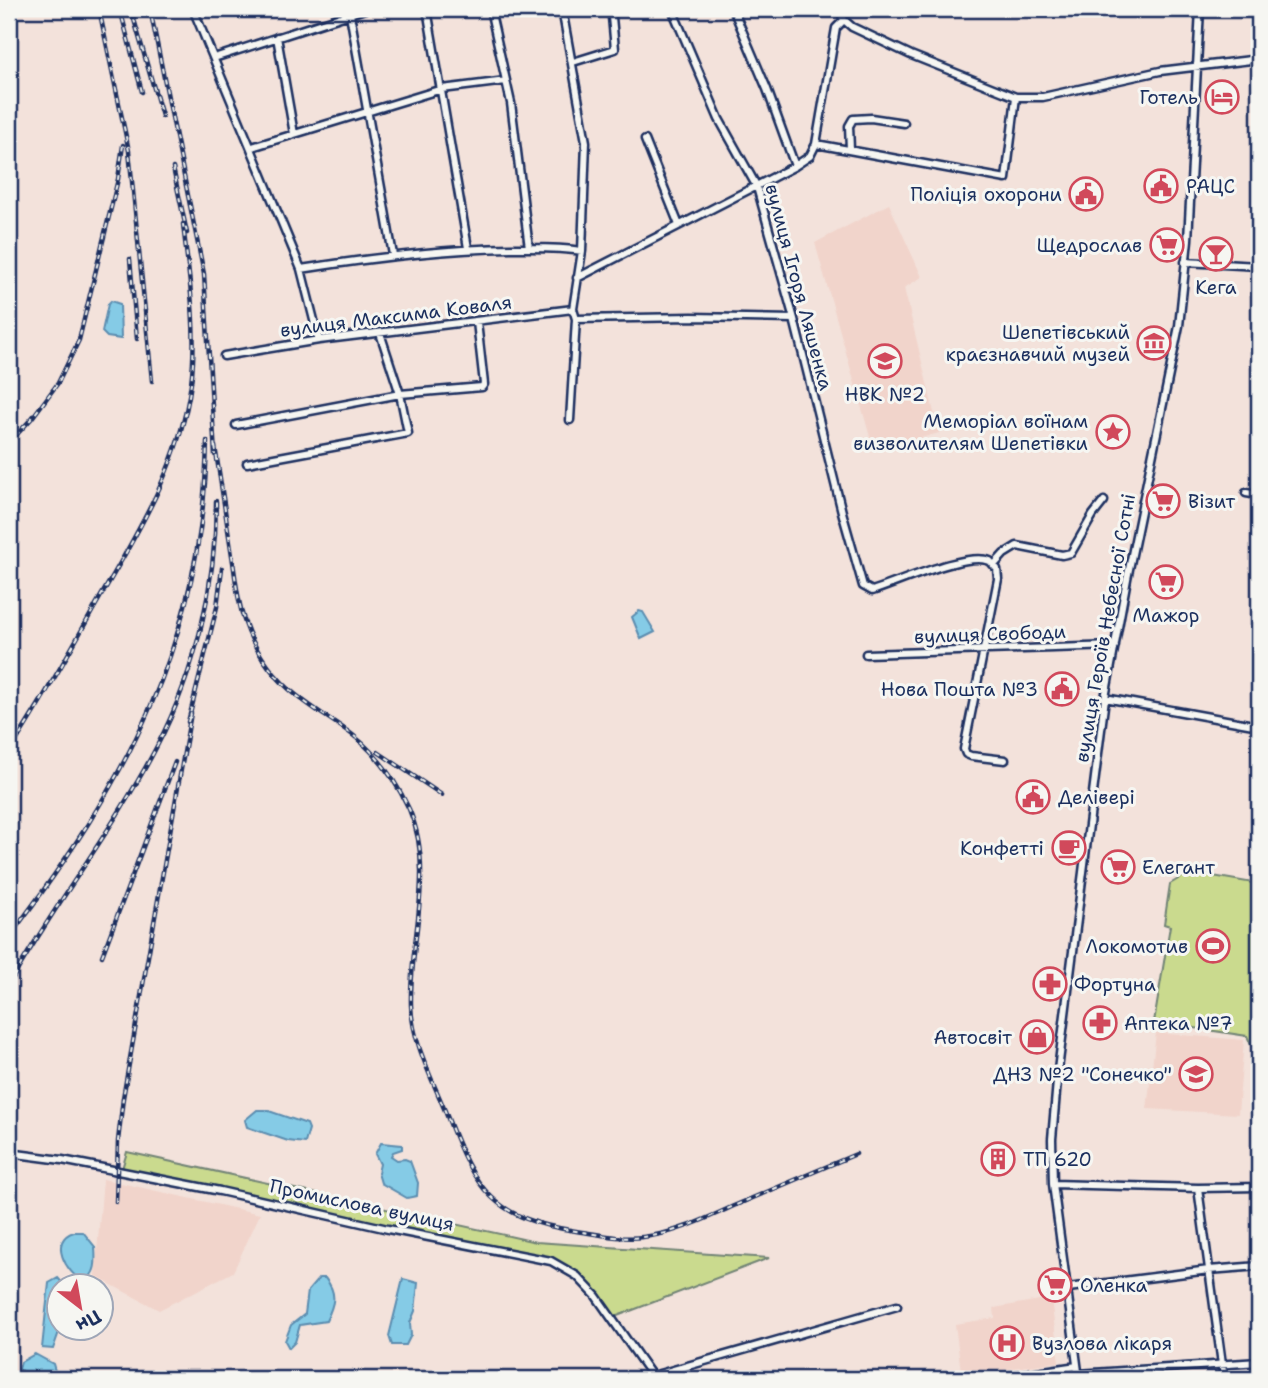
<svg xmlns="http://www.w3.org/2000/svg" width="1268" height="1388" font-family="'Shantell Sans',sans-serif">
<style>
.built{fill:#f1d4cb}
.green{fill:#cada8e;stroke:#728476;stroke-width:2}
.water{fill:#85cbe6;stroke:#5b8db0;stroke-width:2}
.lines{fill:none;stroke-linecap:round;stroke-linejoin:round}
.minor-casing{stroke:#1b2f5e;stroke-width:11}
.minor{stroke:#f6f6f2;stroke-width:6}
.rail-casing{stroke:#1b2f5e;stroke-width:4.5}
.rail{stroke:#f6f6f2;stroke-width:2;stroke-dasharray:5;stroke-linecap:butt}
.labels{text-anchor:middle;dominant-baseline:central;stroke-width:6;stroke-linejoin:round;paint-order:stroke}
.poi-label{font-size:19px;fill:#1b2f5e;stroke:#f6f6f2;text-anchor:end}
.street-label{font-size:19px;fill:#1b2f5e;stroke:#f6f6f2}
</style>
<rect width="100%" height="100%" fill="#f3e2db"/>
<filter id="ink" filterUnits="userSpaceOnUse"><feTurbulence type="fractalNoise" baseFrequency=".0143" numOctaves="2"/><feDisplacementMap in="SourceGraphic" scale="14" xChannelSelector="R" yChannelSelector="G"/><feConvolveMatrix kernelMatrix="1 2 1 2 8 2 1 2 1" color-interpolation-filters="sRGB"/></filter>
<g filter="url(#ink)">
<path class="built" d="M889,204L922,277L904,288L939,433L892,446L890,440L872,444L815,243Z
M1156,1033L1244,1040L1238,1114L1147,1109Z
M103,1179L260,1214L233,1272L159,1310L95,1276Z
M1051,1298L1059,1362L1013,1368L962,1379L955,1324L995,1318L994,1308Z"/>
<path class="green" d="M1190,872L1259,884V1062L1247,1036L1154,1022L1170,926L1164,924L1170,884Z
M127,1152L536,1242L769,1258L612,1318L577,1276L551,1261L122,1169Z"/>
<path class="water" d="M111,301L120,304L121,339L107,337L102,332L108,304Z
M639,611L643,612L655,632L641,639L632,617Z
M257,1110H266L307,1124L309,1129L305,1143L288,1141L247,1127L245,1120Z
M381,1143L402,1145V1149L393,1152L391,1156L397,1160L405,1159L410,1161L418,1183L417,1196L407,1198L381,1183L378,1173L380,1164L375,1154Z
M74,1232H83L95,1247C96,1261 97,1276 83,1281C66,1273 48,1240 74,1232Z
M58,1278L65,1286H60V1329L53,1349L42,1348L49,1283Z
M319,1278H325C338,1294 334,1304 326,1321L300,1325L295,1342L289,1348L285,1341L291,1325L305,1314L308,1291Z
M403,1279L418,1283L415,1311L410,1323L411,1335L406,1345H392L389,1336Z
M35,1354L53,1364L55,1371L51,1379H35L19,1369L21,1362Z"/>
<g class="lines">
<defs>
<path id="minor" d="M193,9L301,269L319,340
M427,9L468,248
M490,9L511,103L529,248
M562,9L586,142L582,251L573,309L576,319L570,420
M672,9L719,119L757,187L794,319L842,512L863,586L872,591C898,583 967,551 990,561L997,569L998,579L964,749L966,754L971,756L1005,760
M733,9L767,89L795,166
M839,9L844,20L852,27L911,55L1016,97H1043L1160,71L1259,59
M350,14L393,255
M277,37L294,134
M214,58L365,9
M573,62L615,49L612,17
M645,140L679,225
M816,144L836,28L844,20
M252,147L442,89L506,81
M850,149L849,126L853,119L871,118L904,123
M1185,262L1259,266
M301,269C371,258 440,249 511,248C535,248 558,247 582,251
M577,278L795,166L810,156L816,144L1006,179L1016,97
M576,319L692,317L794,319
M224,356L319,340L573,309
M236,425L400,394L482,387L484,384L477,322
M247,463L408,433L400,394L380,333
M1246,493L1259,495
M994,565L1004,554L1017,546L1062,555L1071,553L1093,515L1104,501
M866,654L1115,646
M1105,698L1259,726
M9,1153L62,1160L220,1191L388,1229L551,1261L577,1276L596,1296L654,1379
M1053,1184L1198,1188L1259,1187
M1198,1188L1224,1379
M1068,1288L1209,1270L1259,1266
M1078,1374L1259,1362
M642,1379L897,1306
M990,1379L1077,1366
M1079,1379L1053,1184L1052,1139L1058,1070L1105,698L1127,579L1179,326L1188,240L1200,9"/>
</defs>
<use href="#minor" class="minor-casing"/>
<use href="#minor" class="minor"/>
<defs>
<path id="rail" d="M99,9L129,151L152,381
M120,9L142,92
M131,9L162,116
M150,9L204,274L215,455
M173,168L187,233
M130,259L137,339
M9,443L32,418L58,383L79,340L118,179L123,145
M215,446C221,485 227,523 233,562C236,582 238,604 245,623C253,647 270,672 289,689C309,707 333,720 354,736C378,755 396,781 409,809C436,871 409,941 411,1005C412,1043 434,1082 447,1116C475,1190 494,1219 576,1231C597,1234 621,1240 643,1237C675,1234 707,1218 736,1205C776,1188 816,1171 856,1154
M188,722L217,607L222,568
M9,752C39,707 66,658 93,610C134,538 180,467 191,383C198,330 189,277 183,224
M378,752L442,795
M9,937C127,781 203,642 207,441
M102,956L175,762
M9,985C55,903 114,829 157,746C196,671 216,585 216,501
M116,1202L118,1141L123,1098L191,713"/>
</defs>
<use href="#rail" class="rail-casing"/>
<use href="#rail" class="rail"/>
</g>
</g>
<defs>
<symbol id="hotel-ring" viewBox="-11 -11 22 22"><circle r="9.5" fill="#f6f6f2" stroke="#d1495b" stroke-width="1.5"/><path d="M-6-4.5h1.5V1H6V5H4.5V3h-9V5H-6ZM-4 0a1.8 1.8 0 1 1 3.6 0ZM.5 0V-2.5h3Q6-2.5 6 0Z" fill="#d1495b"/></symbol>
<symbol id="civic-ring" viewBox="-11 -11 22 22"><circle r="9.5" fill="#f6f6f2" stroke="#d1495b" stroke-width="1.5"/><path d="M-.6-6.5H3V-4.5H.6V-3L4-1V1h2V6H-6V1h2V-1L-.6-3ZM-1.2 2.5V6h2.4V2.5Z" fill="#d1495b"/></symbol>
<symbol id="supermarket-ring" viewBox="-11 -11 22 22"><circle r="9.5" fill="#f6f6f2" stroke="#d1495b" stroke-width="1.5"/><path d="M-6-5.5h2.5l.6 2H6L4.5 2H-2.5L-4.4-4H-6ZM-1.5 3.2a1.3 1.3 0 1 0 .1 0ZM3 3.2a1.3 1.3 0 1 0 .1 0Z" fill="#d1495b"/></symbol>
<symbol id="bar-ring" viewBox="-11 -11 22 22"><circle r="9.5" fill="#f6f6f2" stroke="#d1495b" stroke-width="1.5"/><path d="M-6-5H6L.8 .8V4.5H3.5V6h-7V4.5H-.8V.8Z" fill="#d1495b"/></symbol>
<symbol id="museum-ring" viewBox="-11 -11 22 22"><circle r="9.5" fill="#f6f6f2" stroke="#d1495b" stroke-width="1.5"/><path d="M0-6L6-3V-2H-6V-3ZM-5-1h2V3h-2ZM-1-1h2V3h-2ZM3-1h2V3H3ZM-6 4H6V6H-6Z" fill="#d1495b"/></symbol>
<symbol id="school-ring" viewBox="-11 -11 22 22"><circle r="9.5" fill="#f6f6f2" stroke="#d1495b" stroke-width="1.5"/><path d="M0-5L7-2L0 1L-7-2ZM-4 1L0 2.5L4 1V4Q0 6-4 4Z" fill="#d1495b"/></symbol>
<symbol id="sight-ring" viewBox="-11 -11 22 22"><circle r="9.5" fill="#f6f6f2" stroke="#d1495b" stroke-width="1.5"/><path d="M0-6L1.8-2.2L6-1.7L2.9 1.2L3.7 5.4L0 3.3L-3.7 5.4L-2.9 1.2L-6-1.7L-1.8-2.2Z" fill="#d1495b"/></symbol>
<symbol id="cafe-ring" viewBox="-11 -11 22 22"><circle r="9.5" fill="#f6f6f2" stroke="#d1495b" stroke-width="1.5"/><path d="M-5.5-4.5H6V0H3Q3 3.5 0 3.5H-2.5Q-5.5 3.5-5.5 0ZM3-3.2v2h1.7v-2ZM-6 4.5H4V6H-6Z" fill="#d1495b"/></symbol>
<symbol id="stadium-ring" viewBox="-11 -11 22 22"><circle r="9.5" fill="#f6f6f2" stroke="#d1495b" stroke-width="1.5"/><path d="M0-5a6.5 5 0 1 0 0 10a6.5 5 0 1 0 0-10ZM-3.5-1.8h7v3.6h-7Z" fill="#d1495b"/></symbol>
<symbol id="pharmacy-ring" viewBox="-11 -11 22 22"><circle r="9.5" fill="#f6f6f2" stroke="#d1495b" stroke-width="1.5"/><path d="M-2-6h4v4h4v4h-4v4h-4v-4h-4v-4h4Z" fill="#d1495b"/></symbol>
<symbol id="shop-ring" viewBox="-11 -11 22 22"><circle r="9.5" fill="#f6f6f2" stroke="#d1495b" stroke-width="1.5"/><path d="M-5-2.5h2.3a2.7 3.5 0 0 1 5.4 0H5L5.5 6h-11ZM-1.5-2.5h3a1.5 2.3 0 0 0-3 0Z" fill="#d1495b"/></symbol>
<symbol id="building-ring" viewBox="-11 -11 22 22"><circle r="9.5" fill="#f6f6f2" stroke="#d1495b" stroke-width="1.5"/><path d="M-4-6H4V6H1V3H-1V6H-4ZM-2.5-4.3h1.7v1.8h-1.7ZM.8-4.3h1.7v1.8H.8ZM-2.5-1h1.7V.8h-1.7ZM.8-1h1.7V.8H.8Z" fill="#d1495b"/></symbol>
<symbol id="hospital-ring" viewBox="-11 -11 22 22"><circle r="9.5" fill="#f6f6f2" stroke="#d1495b" stroke-width="1.5"/><path d="M-5-5h3v3.5h4V-5h3V5h-3V1.5h-4V5h-3Z" fill="#d1495b"/></symbol>
</defs>
<g fill-rule="evenodd">
<use href="#hotel-ring" x="1203" y="78" width="38" height="38"/>
<use href="#civic-ring" x="1142" y="167" width="38" height="38"/>
<use href="#civic-ring" x="1067" y="175" width="38" height="38"/>
<use href="#supermarket-ring" x="1148" y="226" width="38" height="38"/>
<use href="#bar-ring" x="1197" y="235" width="38" height="38"/>
<use href="#museum-ring" x="1135" y="324" width="38" height="38"/>
<use href="#school-ring" x="866" y="342" width="38" height="38"/>
<use href="#sight-ring" x="1094" y="413" width="38" height="38"/>
<use href="#supermarket-ring" x="1144" y="482" width="38" height="38"/>
<use href="#supermarket-ring" x="1147" y="563" width="38" height="38"/>
<use href="#civic-ring" x="1043" y="670" width="38" height="38"/>
<use href="#civic-ring" x="1014" y="778" width="38" height="38"/>
<use href="#cafe-ring" x="1050" y="829" width="38" height="38"/>
<use href="#supermarket-ring" x="1099" y="848" width="38" height="38"/>
<use href="#stadium-ring" x="1194" y="927" width="38" height="38"/>
<use href="#pharmacy-ring" x="1031" y="965" width="38" height="38"/>
<use href="#pharmacy-ring" x="1081" y="1004" width="38" height="38"/>
<use href="#shop-ring" x="1018" y="1018" width="38" height="38"/>
<use href="#school-ring" x="1177" y="1055" width="38" height="38"/>
<use href="#building-ring" x="979" y="1140" width="38" height="38"/>
<use href="#supermarket-ring" x="1036" y="1266" width="38" height="38"/>
<use href="#hospital-ring" x="988" y="1324" width="38" height="38"/>
</g>
<g class="labels">
<g class="poi-label">
<text x="1198" y="97">Готель</text>
<text x="1186" y="186" text-anchor="start">РАЦС</text>
<text x="1062" y="194">Поліція охорони</text>
<text x="1142" y="245">Щедрослав</text>
<text x="1216" y="287" text-anchor="middle">Кега</text>
<text x="1130" y="332">Шепетівський<tspan x="1130" dy="22">краєзнавчий музей</tspan></text>
<text x="885" y="394" text-anchor="middle">НВК №2</text>
<text x="1088" y="421">Меморіал воїнам<tspan x="1088" dy="22">визволителям Шепетівки</tspan></text>
<text x="1188" y="501" text-anchor="start">Візит</text>
<text x="1166" y="615" text-anchor="middle">Мажор</text>
<text x="1038" y="689">Нова Пошта №3</text>
<text x="1058" y="797" text-anchor="start">Делівері</text>
<text x="1044" y="848">Конфетті</text>
<text x="1142" y="867" text-anchor="start">Елегант</text>
<text x="1188" y="946">Локомотив</text>
<text x="1074" y="984" text-anchor="start">Фортуна</text>
<text x="1124" y="1023" text-anchor="start">Аптека №7</text>
<text x="1012" y="1037">Автосвіт</text>
<text x="1172" y="1074">ДНЗ №2 "Сонечко"</text>
<text x="1023" y="1159" text-anchor="start">ТП 620</text>
<text x="1080" y="1285" text-anchor="start">Оленка</text>
<text x="1032" y="1343" text-anchor="start">Вузлова лікаря</text>
</g>
<g class="street-label">
<text transform="translate(799 287) rotate(75)">вулиця Ігоря Ляшенка</text>
<text transform="translate(396 316) rotate(-7)">вулиця Максима Коваля</text>
<text transform="translate(1105 628) rotate(-80)">вулиця Героїв Небесної Сотні</text>
<text transform="translate(990 634) rotate(-2)">вулиця Свободи</text>
<text transform="translate(362 1205) rotate(12)">Промислова вулиця</text>
</g>
</g>
<rect width="1268" height="1388" fill="none" stroke="#f6f6f2" stroke-width="35"/>
<rect x="18" y="18" width="1233" height="1353" fill="none" stroke="#1b2f5e" stroke-width="2.5" filter="url(#ink)"/>
<g transform="translate(80 1307) rotate(149)"><circle r="33" fill="#f6f6f2" stroke="#9ea6b7" stroke-width="2"/>
<path d="M0-5L12 26L0 18L-12 26Z" fill="#d1495b"/>
<text y="-10" font-size="19" font-weight="bold" text-anchor="middle" fill="#1b2f5e">Пн</text>
</g>
</svg>
